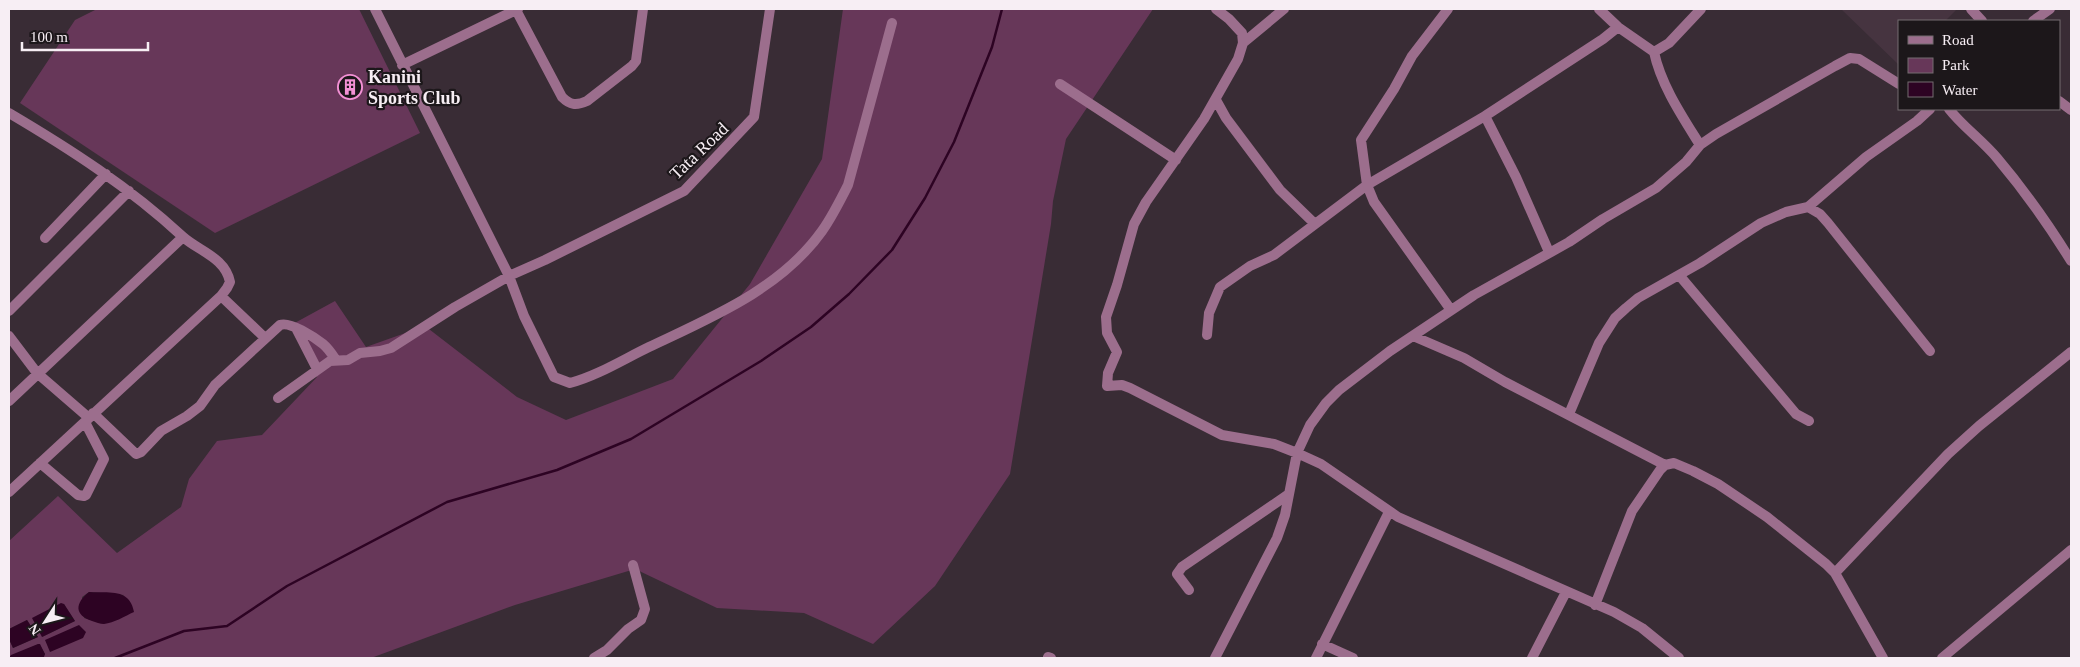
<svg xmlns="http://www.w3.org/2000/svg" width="2080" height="667" font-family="Georgia,serif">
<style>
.built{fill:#463440}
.green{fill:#673759;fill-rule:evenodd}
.water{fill:#2d0323}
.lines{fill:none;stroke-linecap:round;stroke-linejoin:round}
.stream{stroke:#2d0323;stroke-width:2.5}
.street{stroke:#9c6e8d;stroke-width:10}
.labels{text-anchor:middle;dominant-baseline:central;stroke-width:4.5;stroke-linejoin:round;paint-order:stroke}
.poi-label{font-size:18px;font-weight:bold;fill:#f7eef4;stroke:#1c171a;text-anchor:start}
.street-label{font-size:18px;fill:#f7eef4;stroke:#1c171a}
</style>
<rect width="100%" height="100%" fill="#392c35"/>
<path class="built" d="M1841,9H1954L1956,10L1945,21H1899V65Z"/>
<path class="green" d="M97,9H359L420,133L215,233L20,103L75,20Z
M843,9H1153L1066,139L1053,201L1051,224L1010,474L935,586L873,644L804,613L717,608L635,569L515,605L371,658H41L45,654L39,644L9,657V639L13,648L38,637L27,620L9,629V541L58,496L117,553L181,507L189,479L217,441L262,435L317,377L291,325L335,301L366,347L425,326L517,397L566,420L673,379L750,284L822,159ZM89,592L124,595L91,620L84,618L82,597ZM64,604L75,621L42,637Z"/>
<path class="water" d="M89,592C109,593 130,588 134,612C125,616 114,623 104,624C100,624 96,622 92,621C74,615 75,603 89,592Z
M61,603L64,604L75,621L42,637L32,618Z
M27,620L38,637L13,648L9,639V629Z
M79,625L86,632L83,638L50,652L45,640Z
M38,644H40L45,654L44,657L9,658L11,655Z"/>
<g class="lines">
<path class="stream" d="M115,658L184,631L227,626L287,586L447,502L557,470L631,439L761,361L811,327L849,294L892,250L925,198L954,142L992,47L1002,9"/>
<path class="street" d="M375,9L509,276L524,316L554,377L570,383C597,376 624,359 649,347C710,318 781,289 822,231C832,217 840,201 848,185L892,23
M1216,9L1229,19L1242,33L1243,43L1238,59L1204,119L1146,202L1134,224L1117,285L1106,317L1107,333L1117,352L1108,373L1107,386L1122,385L1130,388L1222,435L1274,444L1297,453L1321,464L1398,517L1614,612L1642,628L1679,658
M1448,9L1412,56L1394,89L1361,140L1367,185L1374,202L1451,310
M1599,9L1618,27L1654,52C1661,85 1682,116 1700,145
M1971,9L1982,21
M516,10L562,97C570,105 576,106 587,101L632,66L636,61L643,9
M2033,21L2050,9
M1243,43L1284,9
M1654,52L1669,43L1701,9
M402,65L518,9
M1060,84L1176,160
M1216,100L1226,118L1280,190L1315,224
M2059,101L2071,110
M1949,109C1963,127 1982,140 1997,158C2024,190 2049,225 2071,261
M9,113C70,149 129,187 182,236C198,251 225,257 230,282L227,288L221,296L9,492
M1485,116L1516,177L1549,252
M1808,207L1820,214L1828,223L1930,351
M45,238L106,174
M1679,275L1796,414L1809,421
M221,296L264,337
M9,311L129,191
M297,330L317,369
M1207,335L1209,313L1220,287L1250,266L1274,255L1367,185L1485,116L1603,39L1618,27
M9,336L37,373L89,418
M1413,336L1464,358L1505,382L1665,465
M278,398L330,361L348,360L360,353L380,351L391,348L455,307L509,276L545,260L684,191L754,117L770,9
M9,401L183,237
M93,413L136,454L141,452L161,431L187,416L200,406L215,385L280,325C290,321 314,337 323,344C328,348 332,354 336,360
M1569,414L1599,343L1615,318L1626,308L1638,298L1700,263L1761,223L1786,212L1808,207L1866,157L1917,121L1930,109
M40,463L78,495L84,496L86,495L104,459L85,422
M1835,573L1948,454L1979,426L2071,352
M1189,590L1177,574L1182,567L1289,494
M1595,605L1632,511L1660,470L1665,465L1674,463L1693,471L1718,484L1767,517L1826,564L1835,573L1883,658
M1322,644L1353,658
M1048,657L1051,658
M594,658L607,650L628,629L641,620L645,609L633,565
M1215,658L1277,538L1285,515L1297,453L1310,425L1326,403L1339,390L1390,351L1474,295L1569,242L1603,219L1656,188L1686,162L1700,145L1716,134L1835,66L1850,58L1859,59L1899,84
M1316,658L1389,512
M1532,658L1566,592
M1942,658L2071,550"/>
</g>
<defs>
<symbol id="building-ring" viewBox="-11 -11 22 22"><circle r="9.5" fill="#1c171a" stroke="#f391d5" stroke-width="1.5"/><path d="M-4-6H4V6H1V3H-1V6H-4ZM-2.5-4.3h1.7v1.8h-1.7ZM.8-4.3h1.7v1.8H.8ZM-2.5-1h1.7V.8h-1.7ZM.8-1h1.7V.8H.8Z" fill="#f391d5"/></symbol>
</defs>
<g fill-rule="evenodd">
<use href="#building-ring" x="336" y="73" width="28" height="28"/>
</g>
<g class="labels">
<g class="poi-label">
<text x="368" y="77">Kanini<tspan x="368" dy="21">Sports Club</tspan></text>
</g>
<g class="street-label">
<text transform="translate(699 151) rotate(-44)">Tata Road</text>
</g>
</g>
<rect width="2080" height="667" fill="none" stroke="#f7eef4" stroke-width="20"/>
<rect x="1898" y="20" width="162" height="90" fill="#1c171a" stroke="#746d71"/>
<rect x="1908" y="36" width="25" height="8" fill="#9c6e8d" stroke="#746d71"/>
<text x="1942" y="45" font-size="15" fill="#f7eef4">Road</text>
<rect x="1908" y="58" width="25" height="15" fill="#673759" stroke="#746d71"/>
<text x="1942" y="70" font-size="15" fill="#f7eef4">Park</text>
<rect x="1908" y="82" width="25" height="15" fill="#2d0323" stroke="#746d71"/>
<text x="1942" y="95" font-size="15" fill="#f7eef4">Water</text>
<g transform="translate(45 622) rotate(234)" stroke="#1c171a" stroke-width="4" paint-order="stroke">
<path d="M0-4L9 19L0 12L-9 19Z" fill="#f7eef4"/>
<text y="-8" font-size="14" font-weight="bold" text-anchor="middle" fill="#f7eef4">N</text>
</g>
<path d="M22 42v8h126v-8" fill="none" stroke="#f7eef4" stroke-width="2.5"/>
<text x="30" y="42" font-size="15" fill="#f7eef4" stroke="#1c171a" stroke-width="4" paint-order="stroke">100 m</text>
</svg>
